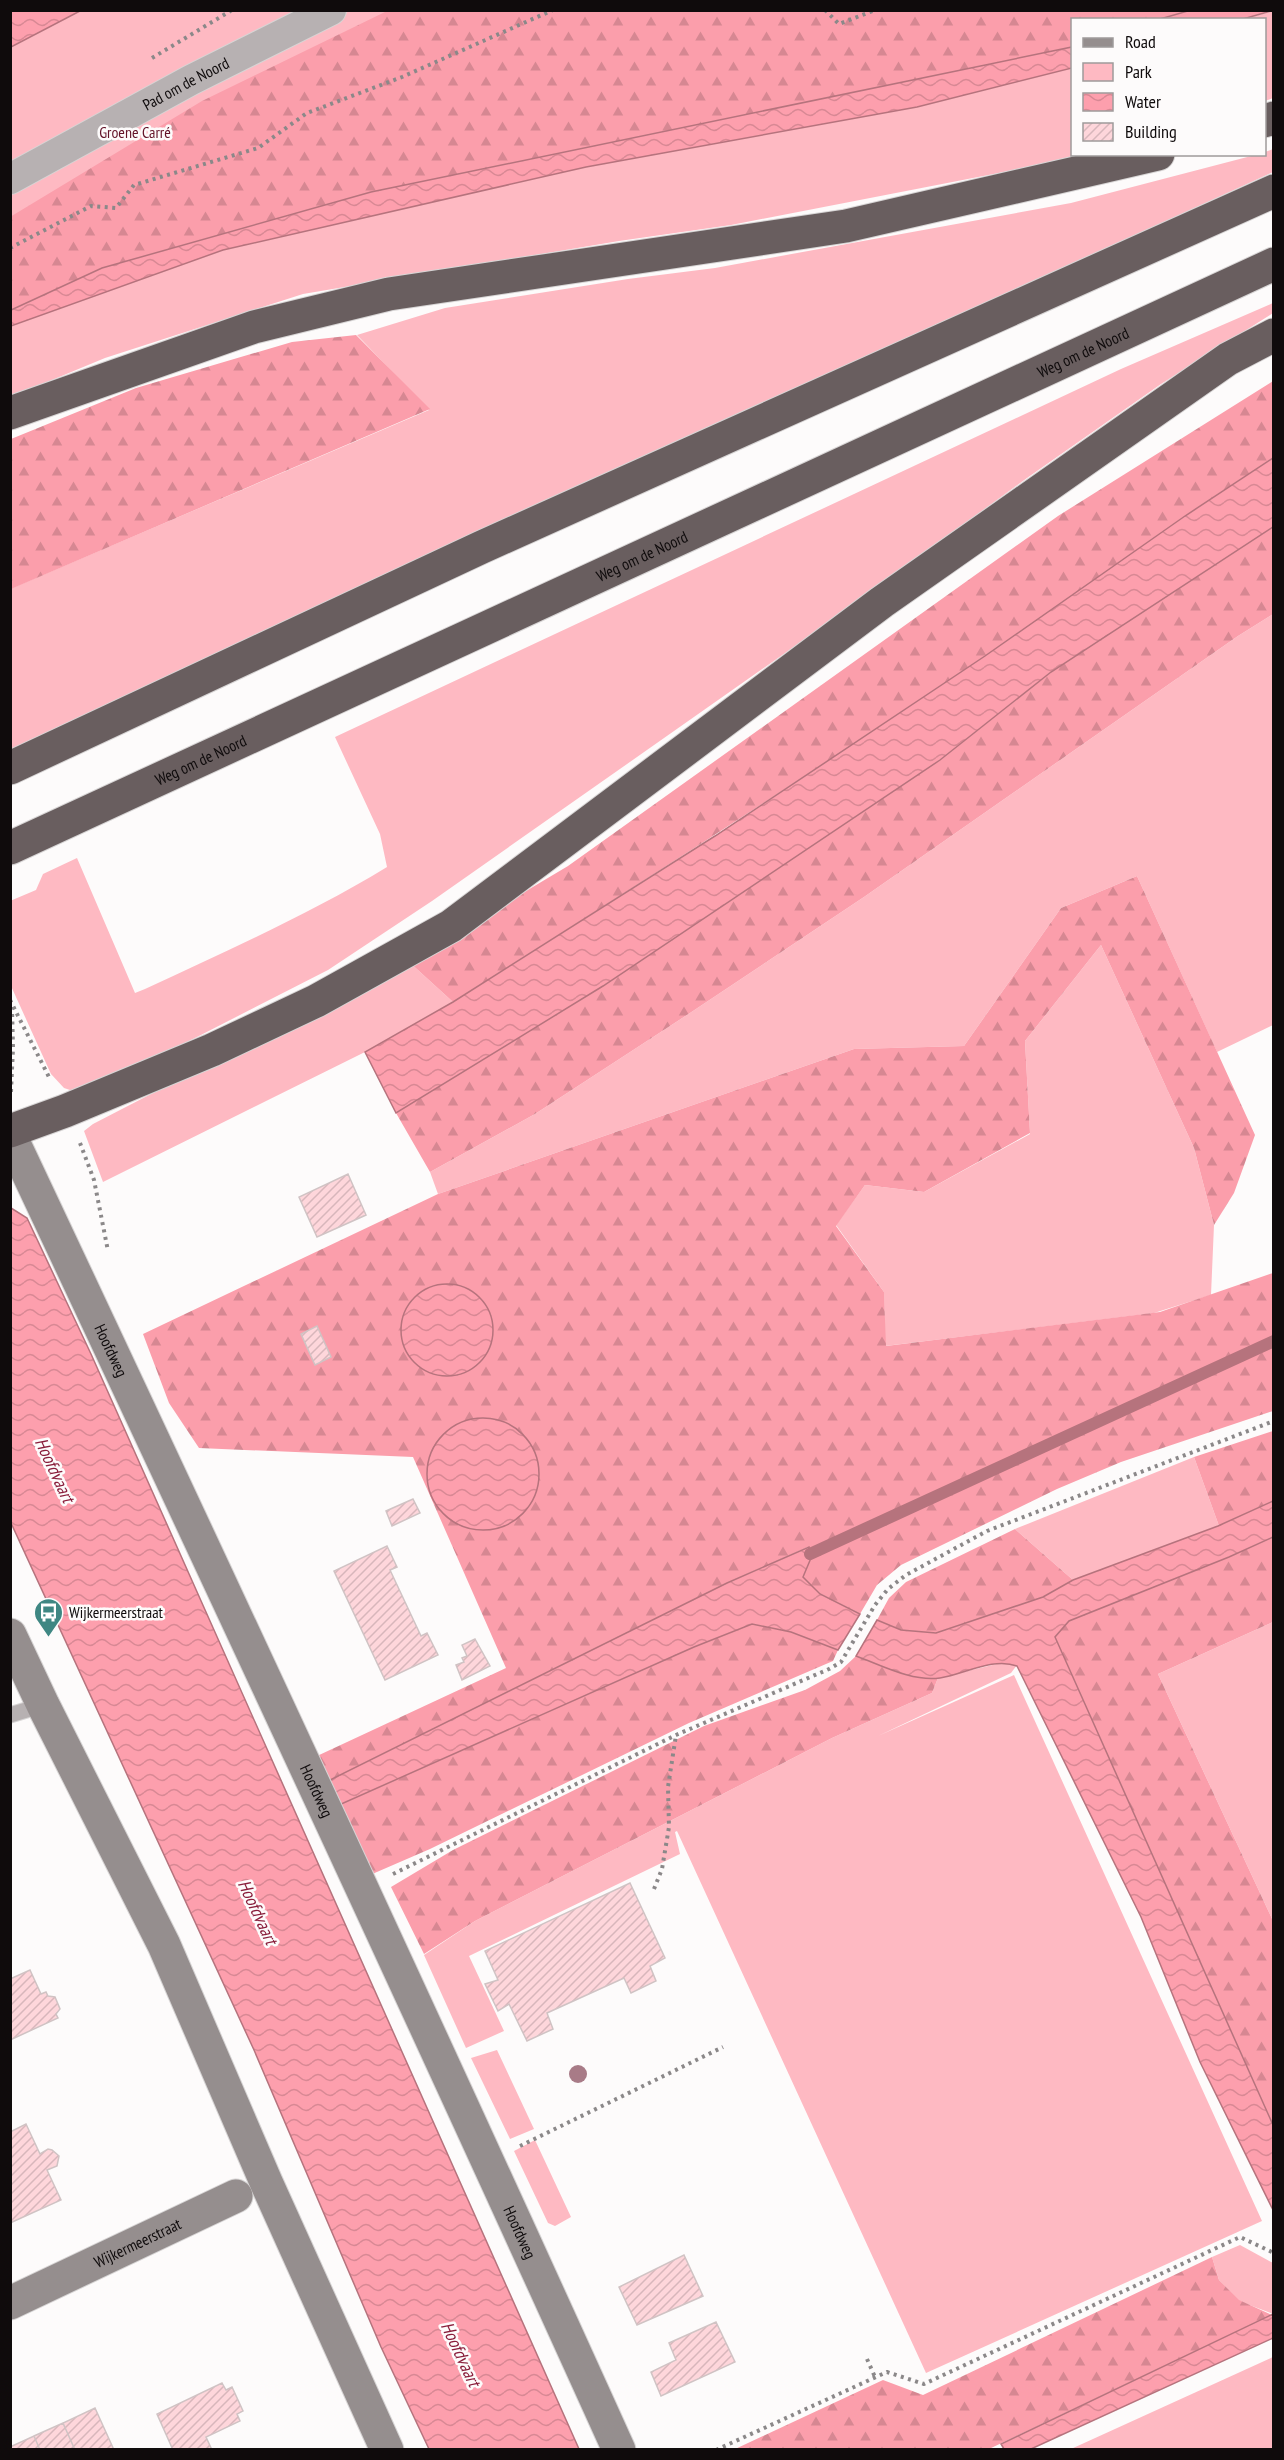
<svg xmlns="http://www.w3.org/2000/svg" width="1284" height="2460" font-family="'PT Sans Narrow',sans-serif">
<style>
.green{fill:#feb9c2}
.forest{fill:url(#forest-firs)}
.water{fill:url(#water-waves);stroke:#b6737d;stroke-width:1.5}
.lines{fill:none;stroke-linecap:round;stroke-linejoin:round}
.stream{stroke:#b6737d;stroke-width:12}
.building{fill:url(#building-hatch);stroke:#d0c3c4;stroke-width:1.5}
.lane-casing{stroke:#d7d5d5;stroke-width:17}
.street-casing{stroke:#d7d5d5;stroke-width:32}
.secondary-casing{stroke:#d7d5d5;stroke-width:35}
.highway-casing{stroke:#d7d5d5;stroke-width:35}
.path{stroke:#8b8889;stroke-width:4;stroke-dasharray:3 4.5;stroke-linecap:butt}
.lane{stroke:#b7b1b2;stroke-width:15}
.street{stroke:#b7b1b2;stroke-width:30}
.secondary{stroke:#958e8e;stroke-width:33}
.highway{stroke:#695e5f;stroke-width:33}
.tree{fill:#a87b87}
.labels{text-anchor:middle;dominant-baseline:central;stroke-width:5;stroke-linejoin:round;paint-order:stroke}
.street-label{font-size:16px;fill:#0f0b0c;stroke:#fdfbfb}
.park-label{font-size:16px;fill:#631228;stroke:#fdfbfb}
.poi-label{font-size:16px;fill:#0f0b0c;stroke:#fdfbfb;text-anchor:start}
.water-label{font-size:18px;font-style:italic;fill:#8a1f3c;stroke:#fdfbfb}
</style>
<defs>
<pattern id="forest-firs" width="22" height="20" patternUnits="userSpaceOnUse" patternTransform="scale(1.5)"><rect width="22" height="20" fill="#fb9eab"/><path d="M5 1l3.5 6h-7zM16 11l3.5 6h-7z" fill="#d68792"/></pattern>
<pattern id="water-waves" width="16" height="10" patternUnits="userSpaceOnUse" patternTransform="scale(1.5)"><rect width="16" height="10" fill="#fd9fad"/><path d="M0 5q4-4 8 0t8 0" fill="none" stroke="#d88894"/></pattern>
<pattern id="building-hatch" width="6" height="6" patternUnits="userSpaceOnUse" patternTransform="scale(1.5)"><rect width="6" height="6" fill="#fed6db"/><path d="M-1 1l2-2M0 6l6-6M5 7l2-2" fill="none" stroke="#d8b6bb"/></pattern>
</defs>
<rect width="100%" height="100%" fill="#fdfbfb"/>
<path class="green" d="M80,10L1188,11L1160,19L1072,20V47L371,192L102,268L11,310L10,47Z
M1274,11L1273,98L1265,101L1264,20L1243,19Z
M1072,68V154L1078,155L1030,167L731,225L619,241L303,294L105,358L11,397L10,326L223,250L586,167L917,107Z
M1273,149V172L11,751L10,589L429,410L357,335L445,308L628,279L715,268L1071,203L1255,155L1264,154L1265,152Z
M1273,303V313L1161,384L1027,478L852,606L432,901L328,970L195,1038L89,1088L73,1091L64,1088L51,1074L11,986L10,901L36,890L43,874L77,858L135,993L145,989C226,951 310,914 387,867L380,834L335,737L1121,369Z
M1273,614V1025L1217,1052L1137,876L1061,908L964,1046L854,1049L438,1194L430,1172L535,1114L690,1013L864,897L1238,636Z
M1101,945L1194,1148L1214,1225L1211,1295L1154,1313L885,1346L884,1292L836,1225L865,1185L924,1192L1030,1134L1025,1041Z
M408,961L453,1002L365,1052L103,1182L84,1131L93,1124Z
M1194,1457L1219,1526L1073,1580L1015,1529Z
M1273,1622V1921L1158,1674Z
M1005,1662L1017,1665L1011,1673L878,1736L1014,1675L1262,2221L926,2373L677,1831L675,1832L680,1854L469,1956L504,2031L466,2048L424,1955L475,1921L832,1738L932,1693L938,1678Z
M497,2050L534,2129L510,2139L471,2058Z
M535,2140L571,2217L555,2226L548,2223L514,2151Z
M1240,2245L1273,2263V2314L1239,2301L1219,2280L1212,2257Z
M1273,2357V2449H1071Z"/>
<path class="forest" d="M387,11H1188L1160,19L1072,20V47L371,192L102,268L11,310L10,217L202,101Z
M356,335L430,409L11,589V439L136,388L292,342Z
M1273,381V458C1175,522 1081,591 984,657C809,775 632,889 453,1002L408,961L568,866L1058,516Z
M1273,527V614L1238,636L864,897L690,1013L535,1114L430,1172L396,1113L603,986L940,760L1051,672Z
M1137,876L1255,1135L1234,1193L1214,1225L1194,1148L1101,945L1025,1041L1030,1133L924,1192L865,1185L836,1226L884,1292L886,1346L1160,1312L1273,1273V1411L1121,1462L1057,1489L901,1565L877,1585L860,1614L820,1594L802,1577L811,1558L808,1547L727,1583L328,1781L317,1756L506,1668L413,1457L199,1448L169,1403L143,1334L438,1194L854,1049L964,1046L1061,908Z
M1273,1431V1501L1219,1526L1194,1457Z
M1015,1529L1073,1580L1044,1597L936,1633L901,1630L877,1620L889,1598L906,1582Z
M1273,1537V1622L1158,1674L1273,1921V2125L1055,1637L1069,1621L1229,1557Z
M752,1624L791,1632L838,1650L833,1661L689,1723L430,1849L370,1875L339,1805L694,1647Z
M856,1656L911,1676L938,1678L932,1693L832,1738L475,1921L424,1954L391,1887L453,1850L704,1726L805,1690L840,1671Z
M1212,2257L1219,2280L1239,2300L1272,2315L989,2449L733,2450L883,2380L923,2395Z"/>
<path class="water" d="M11,10H80V11L11,47Z
M1188,11V10L1271,11L1243,19H1160Z
M1072,47V68L917,107L586,167L223,250L11,326V310L102,268L371,192Z
M1273,458V527L1051,672L940,760L603,986L396,1113L365,1052L453,1002L715,836L985,656L1185,516Z
M11,1208L27,1218L91,1354L579,2449H429L381,2347L254,2050L11,1523Z
M401 1330a46 46 0 1 1 92 0a46 46 0 1 1-92 0Z
M427 1474a56 56 0 1 1 112 0a56 56 0 1 1-112 0Z
M1273,1501V1537L1229,1557L1069,1621L1055,1637L1273,2125V2210L1200,2062L1141,1917L1017,1666C993,1657 965,1674 940,1678C912,1682 881,1665 856,1656L877,1620L901,1630L936,1633L1043,1597L1073,1580L1218,1526Z
M809,1547L811,1558L803,1577L820,1594L860,1614L838,1650L791,1632L752,1624L694,1647L339,1805L328,1781L727,1583Z
M1273,2314V2338L1031,2449H1004L1001,2444Z"/>
<g class="lines">
<path class="stream" d="M810,1554L1274,1341"/>
</g>
<path class="building" d="M348,1174L366,1215L317,1237L299,1197Z
M317,1326L331,1357L315,1365L301,1334Z
M413,1499L420,1513L392,1526L386,1511Z
M387,1546L397,1567L390,1570L421,1636L427,1633L438,1655L385,1680L334,1571Z
M475,1639L490,1666L462,1680L456,1665L464,1662L462,1658L467,1656L462,1645Z
M630,1883L665,1958L650,1966L656,1981L631,1993L624,1978L547,2013L553,2029L527,2041L509,2004L498,2011L485,1984L498,1980L485,1951Z
M30,1970L41,1994L46,1992L48,1996L55,1997L60,2009L56,2014L58,2018L10,2040V1979Z
M26,2124L40,2154L48,2149L52,2150L59,2156L57,2166L47,2170L61,2200L10,2223V2132Z
M684,2255L703,2296L637,2325L619,2287Z
M716,2322L735,2362L661,2396L651,2372L676,2360L669,2343Z
M222,2383L226,2390L232,2387L243,2411L237,2414L240,2421L206,2437L212,2450H173L157,2414Z
M95,2408L114,2450H75L63,2423Z
M63,2423L75,2450H40L34,2436Z
M34,2436L40,2450H10V2447Z"/>
<g class="lines">
<defs>
<path id="lane" d="M10,1715L43,1705"/>
<g id="street">
<path id="s1" d="M10,179L191,80L331,10"/>
</g>
<g id="secondary">
<path id="s2" d="M10,1135C216,1572 420,2010 619,2450"/>
<path d="M10,1635L43,1705L164,1945L266,2182L387,2450"/>
<path id="s3" d="M10,2303L236,2196"/>
</g>
<g id="highway">
<path d="M1264,121L1274,118"/>
<path d="M10,413L254,327L389,294L846,226L1158,154"/>
<path d="M10,768L482,547L1274,191"/>
<path id="s4" d="M10,848L1274,264"/>
<path d="M10,1131L65,1111L212,1050L316,1001L451,926L882,602L1228,359L1274,335"/>
</g>
</defs>
<use href="#lane" class="lane-casing"/>
<use href="#street" class="street-casing"/>
<use href="#secondary" class="secondary-casing"/>
<use href="#highway" class="highway-casing"/>
<path class="path" d="M825,10L839,24L875,10
M152,58L232,10
M10,248L91,206L116,208L134,185L258,148L307,113L402,77L553,10
M10,1000L50,1079
M11,1092L13,1048L12,1007
M80,1143L94,1180L108,1251
M393,1874L676,1735L829,1669L841,1662L875,1605L888,1589L906,1575L987,1531L1274,1421
M654,1889L662,1869L669,1827L668,1787L676,1735
M520,2146L723,2047
M867,2359L875,2377
M716,2450L887,2372L924,2384L1240,2237L1274,2253"/>
<use href="#lane" class="lane"/>
<use href="#street" class="street"/>
<use href="#secondary" class="secondary"/>
<use href="#highway" class="highway"/>
</g>
<circle class="tree" cx="578" cy="2074" r="9"/>
<defs>
<symbol id="bus-pin" viewBox="-11 -11 22 30"><path d="M0 17L-7.5 6A9.5 9.5 0 1 1 7.5 6Z" fill="#3f8783" stroke="#fdfbfb"/><path d="M-5-6H5V4H4V6H2V4H-2V6H-4V4H-5ZM-3.5-4V0h7V-4ZM-3.5 1.2v1.5H-2V1.2ZM2 1.2v1.5H3.5V1.2Z" fill="#fff"/></symbol>
</defs>
<g fill-rule="evenodd">
<use href="#bus-pin" x="32" y="1596" width="33" height="45"/>
</g>
<g class="labels">
<g class="street-label">
<text stroke="none"><textPath href="#s1" startOffset="200">Pad om de Noord</textPath></text>
<text stroke="none"><textPath href="#s4" startOffset="1182">Weg om de Noord</textPath></text>
<text stroke="none"><textPath href="#s4" startOffset="696">Weg om de Noord</textPath></text>
<text stroke="none"><textPath href="#s4" startOffset="210">Weg om de Noord</textPath></text>
<text stroke="none"><textPath href="#s2" startOffset="238">Hoofdweg</textPath></text>
<text stroke="none"><textPath href="#s2" startOffset="724">Hoofdweg</textPath></text>
<text stroke="none"><textPath href="#s2" startOffset="1210">Hoofdweg</textPath></text>
<text stroke="none"><textPath href="#s3" startOffset="141">Wijkermeerstraat</textPath></text>
</g>
<g class="park-label">
<text x="135" y="132">Groene Carré</text>
</g>
<g class="poi-label">
<text x="69" y="1612">Wijkermeerstraat</text>
</g>
<g class="water-label">
<text transform="translate(55 1470) rotate(65)">Hoofdvaart</text>
<text transform="translate(258 1912) rotate(65)">Hoofdvaart</text>
<text transform="translate(461 2354) rotate(65)">Hoofdvaart</text>
</g>
</g>
<rect width="1284" height="2460" fill="none" stroke="#0f0b0c" stroke-width="24"/>
<rect x="1071" y="18" width="195" height="138" fill="#fdfbfb" stroke="#9e9b9b" stroke-width="1.5"/>
<rect x="1083" y="38" width="30" height="9" fill="#958e8e" stroke="#9e9b9b" stroke-width="1.5"/>
<text x="1125" y="48" font-size="18" fill="#0f0b0c">Road</text>
<rect x="1083" y="63" width="30" height="18" fill="#feb9c2" stroke="#9e9b9b" stroke-width="1.5"/>
<text x="1125" y="78" font-size="18" fill="#0f0b0c">Park</text>
<rect x="1083" y="93" width="30" height="18" fill="url(#water-waves)" stroke="#9e9b9b" stroke-width="1.5"/>
<text x="1125" y="108" font-size="18" fill="#0f0b0c">Water</text>
<rect x="1083" y="123" width="30" height="18" fill="url(#building-hatch)" stroke="#9e9b9b" stroke-width="1.5"/>
<text x="1125" y="138" font-size="18" fill="#0f0b0c">Building</text>
</svg>
